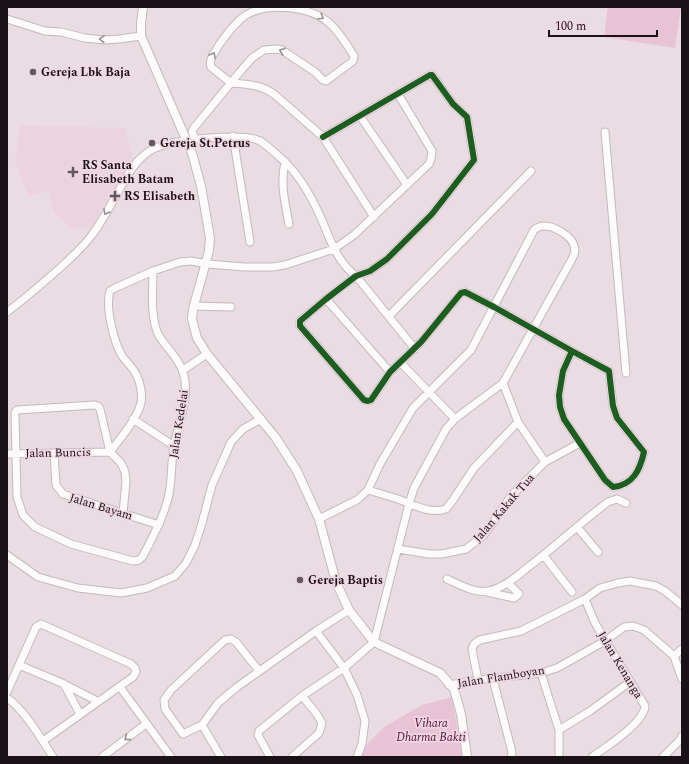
<svg xmlns="http://www.w3.org/2000/svg" width="689" height="764" font-family="Spectral,serif">
<style>
.built{fill:#ebd4df}
.green{fill:#e8c3d6}
.lines{fill:none;stroke-linecap:round;stroke-linejoin:round}
.minor-casing{stroke:#c3b9be;stroke-width:9}
.tertiary-casing{stroke:#c3b9be;stroke-width:10}
.minor{stroke:#fcfafb;stroke-width:7}
.tertiary{stroke:#fcfafb;stroke-width:8}
.cycleway-casing{stroke:#efd7e2;stroke-width:8}
.cycleway{stroke:#1b5e20;stroke-width:6}
.oneway{stroke:#969294}
.poi-dot{fill:#62595e;stroke:#efd7e2;stroke-width:1.5}
.labels{text-anchor:middle;dominant-baseline:central;stroke-width:3.5;stroke-linejoin:round;paint-order:stroke}
.poi-label{font-size:12px;font-weight:bold;fill:#1a1216;stroke:#efd7e2;text-anchor:start}
.street-label{font-size:12px;fill:#1a1216;stroke:#efd7e2}
.park-label{font-size:12px;font-style:italic;fill:#540f3b;stroke:#efd7e2}
</style>
<rect width="100%" height="100%" fill="#e9dde3"/>
<path class="built" d="M20,125L125,128L134,163L110,194L93,227L71,229L54,213L48,191L29,196L15,163Z"/>
<path class="green" d="M608,7H681L675,48L604,37Z
M452,697L462,757H359L369,742L384,727L422,705Z"/>
<g class="lines">
<defs>
<path id="minor" d="M7,19L45,31L61,32L85,38L104,40L119,39L141,36
M231,83C247,84 261,85 274,94L323,137L374,217
M360,116L407,185
M605,132L626,373
M233,136L250,242
M323,137L430,75H432L453,104L467,117L474,160L432,214L387,259L370,271L356,276L326,299L300,321V326L364,400L368,401L371,400L390,372L421,342L461,293L465,292L494,307L572,351L609,371L613,406L617,418L644,452C640,470 633,485 613,487L605,480L564,419L560,407L559,395L563,371L572,351
M196,140L192,132L193,129L239,73L252,58L264,50L276,49L282,50L315,72L323,80L326,81L353,61L354,56C347,45 339,31 328,22C309,6 267,2 246,15C235,22 227,34 219,45C216,51 208,59 211,67L231,83
M285,162C280,183 285,203 289,224
M326,299L390,372
M194,306L231,307
M7,312C26,298 43,283 61,267C72,257 83,247 92,235C104,219 113,200 123,183C128,174 133,165 141,158C146,153 152,149 158,147C176,140 243,132 260,141C264,143 281,158 285,162C301,177 312,198 321,218C330,239 337,262 356,276L415,349
M389,316L531,171
M400,362L455,419
M183,370L207,354
M503,383L518,422L545,462
M133,419L174,446
M54,453L56,485L63,494L159,525
M7,454L110,452C121,437 136,421 141,403C143,392 139,376 132,368C129,364 125,360 122,356C114,342 105,307 110,291L115,288L153,271L180,262L191,261L208,264L244,267H273L285,265L334,249L354,235L429,164L431,159L432,151L398,94
M123,513L126,482L125,472L121,463L110,452L100,409L98,406L95,405L17,410L15,413L17,497L23,515L35,527L71,544L133,561L139,560L143,556C153,536 164,517 169,494C172,479 171,462 174,446C178,422 191,397 183,372C179,358 165,347 158,334C150,315 153,291 153,271
M319,519L357,500L368,490C378,493 388,496 398,499C414,505 429,514 446,509L453,500L474,468L518,422
M577,527L598,552
M398,549L429,554H442L466,549L483,536L494,521L511,496L545,462L580,443
M7,555L38,577L78,588L121,593L147,588L175,576L186,563L195,545L202,523L212,485L228,449L231,442L243,429L261,419
M544,556L572,592
M447,579C458,584 476,594 488,591C503,588 515,578 527,568C555,547 580,523 608,502L617,499L626,503
M487,592L514,598L519,594L508,583
M585,599L595,623L645,706C644,723 606,747 592,757
M316,631L344,668L357,695L365,721L362,744L357,757
M674,656L682,649
M19,665L64,684L97,701
M259,671L236,642L231,639L225,640L171,690L164,700L165,709L183,734L202,725L218,703L237,687L316,631L349,610
M541,673L559,730V757
M493,679L512,752L511,757
M478,680L472,649L474,644L480,640L521,631L585,599L600,588L618,583L630,581L656,586L665,591L682,605
M64,684L80,714
M449,685L478,680L541,673L557,668L605,641L624,627L633,626L644,630L674,656L682,679
M120,687L171,757
M7,692L36,627L41,624L131,664L135,668L136,672L133,677L43,741
M7,698C24,709 42,740 53,757
M202,725L221,757
M559,730L590,711L630,682
M102,757L146,724
M270,757L258,735L259,731L302,696L344,668L374,642L409,504L414,488L446,429L455,419L464,412L503,383L572,259C574,255 576,251 574,246C572,236 553,225 543,226C539,226 537,228 534,230L471,350L413,408L380,464L368,490
M292,757L319,733L322,723L316,713L302,696
M663,757L680,740L682,736"/>
<path id="tertiary" d="M143,7L141,23V36L192,153L201,186L208,226L210,238L209,251L193,309L192,319L197,338L207,354L276,438L297,471L319,519L336,582L349,610L374,642L440,673L454,689L461,714L467,757"/>
</defs>
<use href="#minor" class="minor-casing"/>
<use href="#tertiary" class="tertiary-casing"/>
<use href="#minor" class="minor"/>
<use href="#tertiary" class="tertiary"/>
<defs>
<path id="cycleway" d="M323,137L430,75H432L453,104L467,117L474,160L432,214L387,259L370,271L356,276L326,299L300,321V326L364,400L368,401L371,400L390,372L421,342L461,293L465,292L494,307L572,351L609,371L613,406L617,418L644,452C640,470 633,485 613,487L605,480L564,419L560,407L559,395L563,371L572,351"/>
</defs>
<use href="#cycleway" class="cycleway-casing"/>
<use href="#cycleway" class="cycleway"/>
</g>
<defs><path id="oneway-chevron" d="M-2-3.5L2.5 0L-2 3.5" fill="none" stroke-width="1.6" stroke-linecap="round" stroke-linejoin="round"/></defs>
<g class="oneway">
<use href="#oneway-chevron" transform="translate(321 17) rotate(31)"/>
<use href="#oneway-chevron" transform="translate(102 39) rotate(-178)"/>
<use href="#oneway-chevron" transform="translate(282 51) rotate(-161)"/>
<use href="#oneway-chevron" transform="translate(213 55) rotate(-62)"/>
<use href="#oneway-chevron" transform="translate(106 212) rotate(120)"/>
<use href="#oneway-chevron" transform="translate(127 738) rotate(144)"/>
</g>
<g class="poi-dot">
<circle cx="33" cy="72" r="4"/>
<circle cx="152" cy="143" r="4"/>
<path d="M71 166h4v4h4v4h-4v4h-4v-4h-4v-4h4z"/>
<path d="M113 190h4v4h4v4h-4v4h-4v-4h-4v-4h4z"/>
<circle cx="300" cy="580" r="4"/>
</g>
<g class="labels">
<g class="poi-label">
<text x="41" y="72">Gereja Lbk Baja</text>
<text x="160" y="143">Gereja St.Petrus</text>
<text x="82" y="165">RS Santa<tspan x="82" dy="14">Elisabeth Batam</tspan></text>
<text x="124" y="196">RS Elisabeth</text>
<text x="308" y="580">Gereja Baptis</text>
</g>
<g class="street-label">
<text transform="translate(179 424) rotate(-81)">Jalan Kedelai</text>
<text transform="translate(58 453) rotate(-1)">Jalan Buncis</text>
<text transform="translate(101 507) rotate(17)">Jalan Bayam</text>
<text transform="translate(504 508) rotate(-49)">Jalan Kakak Tua</text>
<text transform="translate(620 665) rotate(59)">Jalan Kenanga</text>
<text transform="translate(501 677) rotate(-9)">Jalan Flamboyan</text>
</g>
<g class="park-label">
<text x="431" y="723">Vihara<tspan x="431" dy="14">Dharma Bakti</tspan></text>
</g>
</g>
<rect width="689" height="764" fill="none" stroke="#1a1216" stroke-width="16"/>
<path d="M549 30v6h108v-6" fill="none" stroke="#1a1216" stroke-width="2"/>
<text x="555" y="30" font-size="12" fill="#1a1216" stroke="#efd7e2" stroke-width="3" paint-order="stroke">100 m</text>
</svg>
